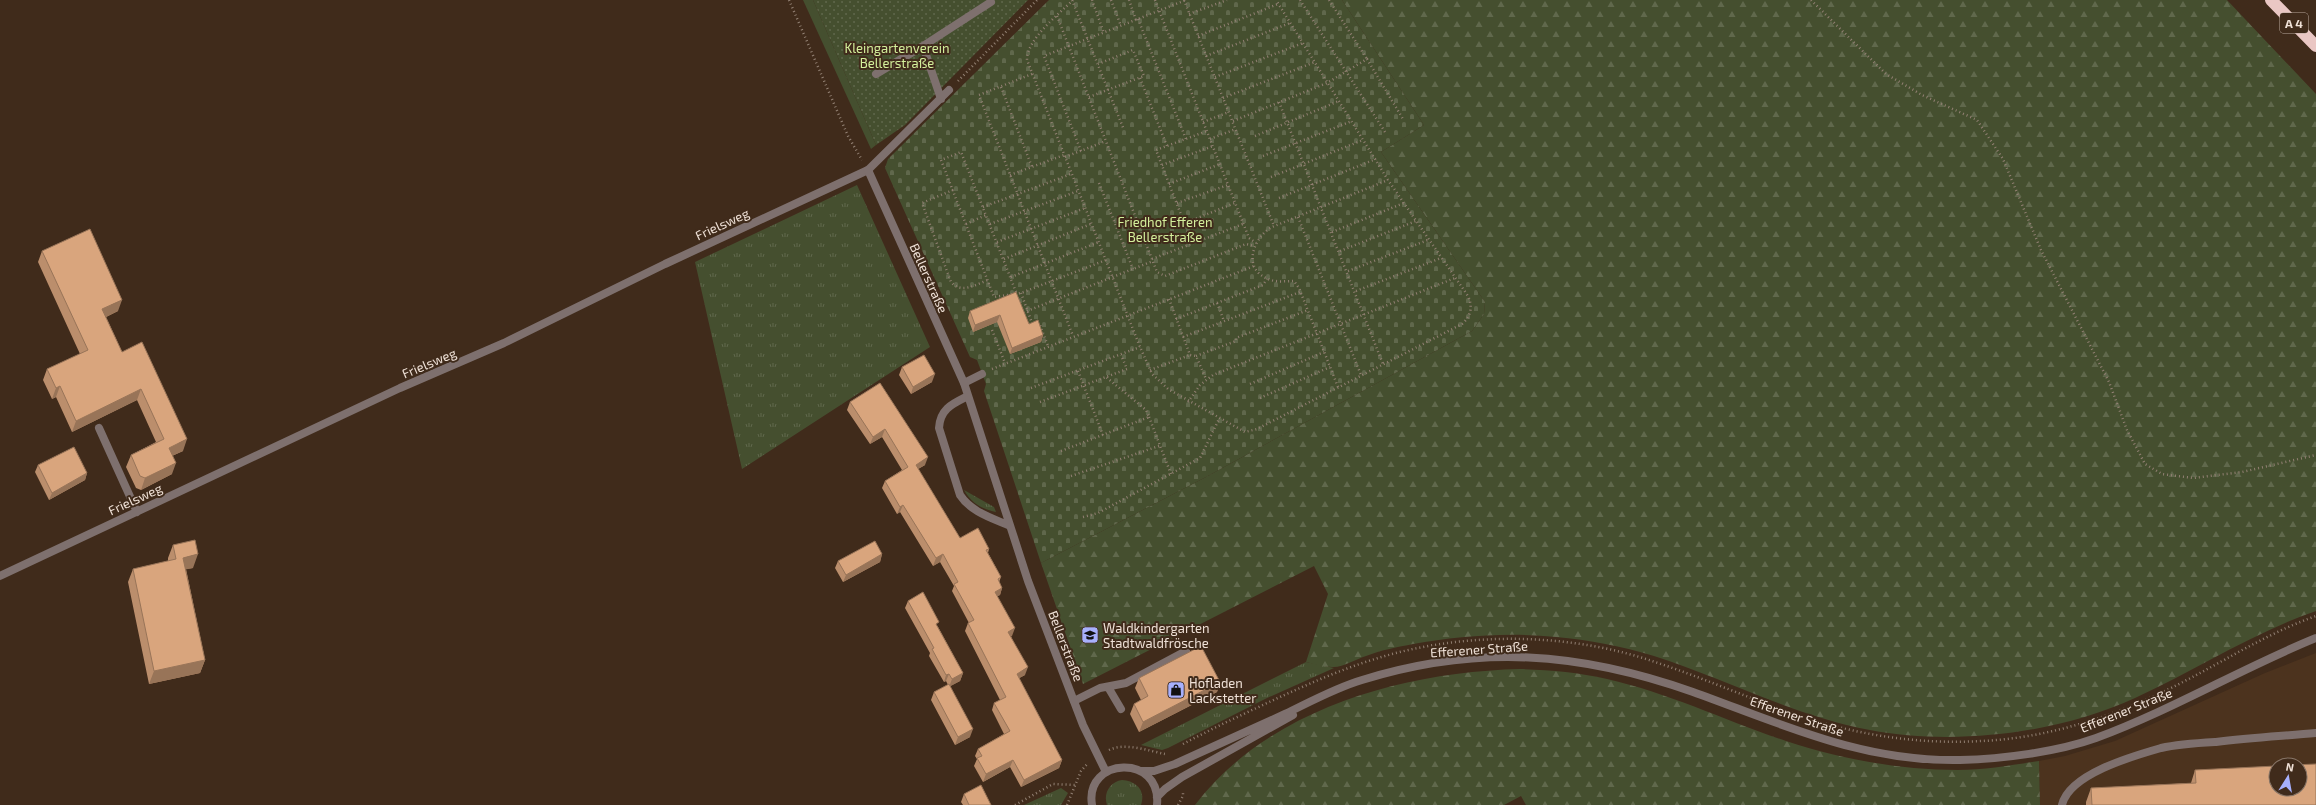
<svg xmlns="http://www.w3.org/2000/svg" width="2316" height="805" font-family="'Exo 2',sans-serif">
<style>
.built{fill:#4c331e;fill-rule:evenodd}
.grass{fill:url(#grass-tufts)}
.forest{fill:url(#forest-firs)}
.cemetery{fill:url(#cemetery-stones)}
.park{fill:#454f2f}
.garden{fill:url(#garden-dots)}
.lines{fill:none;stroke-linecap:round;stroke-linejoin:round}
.path{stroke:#928073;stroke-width:2.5;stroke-dasharray:1 3;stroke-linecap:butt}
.service{stroke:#7e706e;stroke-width:8}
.minor{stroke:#7e706e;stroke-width:8}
.tertiary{stroke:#7e706e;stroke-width:8}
.motorway{stroke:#eac7c4;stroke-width:12}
.wall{fill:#bb8e6c}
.shaded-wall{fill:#987458}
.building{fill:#d9a57d;stroke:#987458}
.labels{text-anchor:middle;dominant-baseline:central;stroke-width:4;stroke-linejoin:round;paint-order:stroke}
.shield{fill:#402b1b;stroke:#baaa9f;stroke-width:1}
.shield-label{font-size:12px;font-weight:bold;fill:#efe1d7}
.park-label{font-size:13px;fill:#d4f09c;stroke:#402b1b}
.street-label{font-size:13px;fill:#efe1d7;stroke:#402b1b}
.poi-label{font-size:13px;fill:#efe1d7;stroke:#402b1b;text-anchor:start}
</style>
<defs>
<pattern id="grass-tufts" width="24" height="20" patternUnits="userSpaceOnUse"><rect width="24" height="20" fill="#454f2f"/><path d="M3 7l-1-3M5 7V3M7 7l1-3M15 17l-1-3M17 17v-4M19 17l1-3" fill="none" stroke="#60684c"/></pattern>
<pattern id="forest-firs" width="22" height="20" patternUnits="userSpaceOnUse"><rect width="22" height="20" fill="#454f2f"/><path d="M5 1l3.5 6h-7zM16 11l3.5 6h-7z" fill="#60684c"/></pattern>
<pattern id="cemetery-stones" width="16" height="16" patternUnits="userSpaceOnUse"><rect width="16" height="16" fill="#454f2f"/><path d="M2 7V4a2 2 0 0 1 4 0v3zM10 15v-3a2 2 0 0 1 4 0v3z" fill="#60684c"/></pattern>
<pattern id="garden-dots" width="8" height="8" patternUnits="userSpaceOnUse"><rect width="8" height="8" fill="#454f2f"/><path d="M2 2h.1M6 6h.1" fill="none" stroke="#60684c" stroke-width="1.8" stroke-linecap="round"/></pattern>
</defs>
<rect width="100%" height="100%" fill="#402b1b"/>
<path class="built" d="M2316,653V805H2040L2039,761L2065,756L2115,741L2265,673ZM2276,765H2300V789H2276Z"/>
<path class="grass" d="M857,185L930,347L742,469L695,262Z
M964,490L994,507L996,512C982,509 971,503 964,490Z
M1306,662L1334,668L1267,698L1168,748L1162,750L1141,745Z
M1122,780C1136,781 1146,790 1141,805H1107C1103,793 1110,782 1122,780Z
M1061,788L1068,793L1061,805H1024Z"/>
<path class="forest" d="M1342,0H2227L2316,94V611C2252,633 2196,670 2135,698C2057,734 1954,746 1870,730C1795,716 1726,679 1654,656C1622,646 1589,640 1556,637C1509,632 1458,636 1413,644C1398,647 1381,650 1366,656C1356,659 1342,668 1332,667C1323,667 1314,664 1306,662L1328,594L1314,566L1083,684L1041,563L1206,477L1472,331L1484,314L1485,302L1381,152L1424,125Z
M1520,669C1549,670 1578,672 1607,679C1669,693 1726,721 1786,741C1841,759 1900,770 1958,770C1985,770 2012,765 2039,761L2040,805H1526L1521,796L1504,805H1195C1269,708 1404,672 1520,669Z"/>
<path class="cemetery" d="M1049,0H1342L1424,125L1381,152L1485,302L1484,314L1472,331L1206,477L1041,563L984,391L986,384L977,360L970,357L885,168L888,159Z"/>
<path class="park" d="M803,0H813L876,145L871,149Z"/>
<path class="garden" d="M813,0H1028L905,125L876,145Z"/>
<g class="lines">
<path class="path" d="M789,0L848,136L862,160
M1072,0L1124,130
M1073,0C1058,15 1027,39 1027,60L1140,347L1152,374L1168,389L1245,432L1257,429L1462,324C1471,316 1473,307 1468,296L1388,180L1276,0
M1092,0L1104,33
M1111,0L1121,26
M1129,0L1136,20
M1155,0L1249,238L1256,243
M1184,0L1274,226
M1300,0L1385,132
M1329,0L1367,59
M1811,0L1886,74L1922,95L1977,120L2003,159L2041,250L2109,382L2127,430L2145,464L2162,474L2193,478L2242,472L2316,455
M1189,14L1227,0
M1057,16L1157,272L1165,276L1246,244L1255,246
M1138,19L1186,139
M1198,36L1278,4
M1206,56L1290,23
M1032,74L979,95L1073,336
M1215,77L1303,43
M1140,78L1167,146
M958,81L1037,0
M1001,87L1032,167
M1089,97L1144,76L1133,50L1098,64
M1223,98L1315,62
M1279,102L1383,364
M1233,121L1327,83L1367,59L1403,119
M1203,122L1229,112
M1255,136L1339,101
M1210,139L1236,129
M1081,151L1044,56L1186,0
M1263,156L1352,121
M1065,157L1106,141
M1162,165L1213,146
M1010,175L1064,155
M1271,177L1363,140
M1099,183L1133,269
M1169,184L1220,164
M953,190L922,203L951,282C961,294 975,285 988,280
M1279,198L1376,159
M1177,203L1228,185
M983,207L1071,174
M1298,217L1361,375
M1185,223L1235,203
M966,224L986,215
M990,224L1078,191
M1332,232L1404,203
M997,242L1085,208
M1192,243L1156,150L1207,131
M1340,251L1416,221
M1004,259L1091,224
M1152,259L1243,224
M1348,271L1428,240
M1011,277L1099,242
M1356,291L1441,258
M1016,292L961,152L941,160L994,297L1021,293L1106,260
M1021,293L1032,323
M1169,299L1190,355L1196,356L1206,379
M1217,303L1224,321
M1027,311L1153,261
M1176,319L1263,285L1267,279
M1037,323L1040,325L1048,346
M992,330L1005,363
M1183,337L1300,292
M1196,356L1236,341V338L1308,310
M992,369L1254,266
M1150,370L1190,355
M1078,371L1103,435
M1250,384L1324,352
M1338,387L1299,288L1294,281C1285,281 1275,283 1266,278C1242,267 1254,237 1272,227L1388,180
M1031,388L1140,347
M1260,398L1330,367
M1040,402L1127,369L1121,355
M1188,402L1200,385L1213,375L1455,278
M1149,417L1171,474
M1061,451L1149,417L1146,410L1106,377
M1071,476L1159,446
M1083,517L1098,513L1200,458L1219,419
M1183,744C1215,727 1248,712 1280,697C1311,683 1342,669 1375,659C1464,631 1570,632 1658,663C1715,682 1770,708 1827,724C1877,738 1930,744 1982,741C2047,738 2112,717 2171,688C2220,664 2265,634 2316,616
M1109,750C1125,742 1149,751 1165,754
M1015,805L1053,784L1075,785
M1067,805L1081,771L1088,763
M1178,805L1183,796V791"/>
<path class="service" d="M876,74L923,46
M941,99L923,46L991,2
M964,383L982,374
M99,428L137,512
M0,576L400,388L504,343L665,264L868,170L949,90
M1108,687L1121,709
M1074,701L1100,688L1126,683L1186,651
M2062,805C2069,774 2133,756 2161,748C2179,744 2198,743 2216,742C2249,738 2283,736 2316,733"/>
<path class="minor" d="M868,170L964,383L1028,581L1083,725L1106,772
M968,396C952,404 940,409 939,428L960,495C971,512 992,518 1010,526"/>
<path class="tertiary" d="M1142,771H1154L1175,764C1212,747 1248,731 1285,714C1310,702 1335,688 1362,680C1478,644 1580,652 1693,692C1782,724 1862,762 1960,760C2002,759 2057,752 2096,738C2172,710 2242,668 2316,638
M1157,797L1165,789L1182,777L1293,715
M1092,805C1084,757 1162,753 1157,805"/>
<path class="motorway" d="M2271,0L2316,46"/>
</g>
<path class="wall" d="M42,251L118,311L106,317L122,352L183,451L172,456V474L141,490L136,488L126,467L131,455L156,442L137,400L72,432L56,397L52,399L43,380L47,369L80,354L38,262Z
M1016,292L1029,324L1043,335L1041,342L1010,354L997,322L973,332L968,318L970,311Z
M902,367L932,382L911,394L899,375Z
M880,383L925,465L918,469L960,538L989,549L988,553L1001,577L999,582L1002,588L1000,595L997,596L1012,636H1011L1025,675L1019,678L1062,760L1059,768L1021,787L1010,767L983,782L974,766L977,759L975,756L978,749L1004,734L992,710L994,703L1000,700L965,631L968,623H969L952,591L954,586L940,562L933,566L900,512L897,514L882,488L885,481L902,470L882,437L870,444L847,410L850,402Z
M38,465L87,473L85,480L49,500L35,472Z
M173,545L193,568L186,569L205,660L200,673L149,684L128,582L133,569L168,561V558Z
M882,554L880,562L843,582L835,568L838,561Z
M908,601L938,627L963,673L960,681L950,686L970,737L955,745L931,700L934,692L948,685L946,681L944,682L929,656L930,653L905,608Z
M1139,678L1220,682L1217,692L1139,732L1130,714L1134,704L1141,700L1135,688Z
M2195,770L2316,805H2086V802L2091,788L2191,783Z
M964,794L991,805H963L961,802Z"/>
<path class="shaded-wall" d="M122,300L118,311L98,321L102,309Z
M1000,315L997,322L973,332L975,325Z
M1043,335L1041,342L1010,354L1012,348Z
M935,374L932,382L911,394L913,387Z
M60,386L56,397L52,399L56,388Z
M141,389L137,400L72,432L76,421Z
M885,429L882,437L870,444L873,437Z
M187,439L183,451L165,459L169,448Z
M928,457L925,465L913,472L916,465Z
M176,463L172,474L141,490L145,478Z
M87,473L85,480L49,500L52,493Z
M903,505L900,512L897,514L900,507Z
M198,554L193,568L178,571L183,558Z
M882,554L880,562L843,582L846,575Z
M943,554L940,562L933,566L936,558Z
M1002,588L1000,595L992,599L995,592Z
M1015,628L1012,636L1006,639L1008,632Z
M205,660L200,673L149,684L154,671Z
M1028,667L1025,675L1014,681L1017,674Z
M963,673L960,681L949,687L952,679Z
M949,674L946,681L944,682L946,675Z
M1220,682L1217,692L1139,732L1143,722Z
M973,729L970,737L955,745L958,737Z
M1013,760L1010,767L983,782L986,774Z
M1062,760L1059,768L1021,787L1024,780Z"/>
<path class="building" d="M90,229L122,300L102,309L122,352L142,342L187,439L169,448L176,463L145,478L140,476L131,455L164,439L141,389L76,421L60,386L56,388L47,369L88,350L42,251Z
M1016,292L1029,324L1038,320L1043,335L1012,348L1000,315L975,325L970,311Z
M924,355L935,374L913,387L902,367Z
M880,383L928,457L916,465L960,538L978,528L989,549L986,550L1001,577L998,579L1002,588L995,592L1015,628L1008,632L1028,667L1017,674L1062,760L1024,780L1013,760L986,774L977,758L982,756L978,749L1010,731L994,703L1006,697L968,623L974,620L954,584L958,582L943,554L936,558L903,505L900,507L885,481L908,467L885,429L873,437L850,402Z
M74,447L87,473L52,493L38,465Z
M195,540L198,554L183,558L205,660L154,671L133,569L176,559L173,545Z
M875,541L882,554L846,575L838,561Z
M923,592L939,622L936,624L963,673L952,679L949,674L946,675L932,649L934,648L908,601Z
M1201,646L1220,682L1143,722L1134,704L1148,696L1139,678Z
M949,684L973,729L958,737L934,692Z
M2316,764V805H2092L2091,788L2196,783L2195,770L2276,766V789H2300V765H2293Z
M981,785L991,805H969L964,794Z"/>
<defs>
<symbol id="school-square" viewBox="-11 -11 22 22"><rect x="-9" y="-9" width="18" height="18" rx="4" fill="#a7b0fc" stroke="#402b1b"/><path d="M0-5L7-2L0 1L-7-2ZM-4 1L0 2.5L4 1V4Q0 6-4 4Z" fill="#111"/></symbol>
<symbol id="shop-square" viewBox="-11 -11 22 22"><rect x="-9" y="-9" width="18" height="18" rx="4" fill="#a7b0fc" stroke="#402b1b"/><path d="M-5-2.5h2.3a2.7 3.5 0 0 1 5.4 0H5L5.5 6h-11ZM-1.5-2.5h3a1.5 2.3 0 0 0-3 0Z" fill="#111"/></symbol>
</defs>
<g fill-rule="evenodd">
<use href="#school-square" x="1080" y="625" width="20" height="20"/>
<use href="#shop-square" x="1166" y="680" width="20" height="20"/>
</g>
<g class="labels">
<rect class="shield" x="2280" y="13" width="28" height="20" rx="3"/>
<g class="shield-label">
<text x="2294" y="23">A 4</text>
</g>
<g class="park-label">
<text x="897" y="48">Kleingartenverein<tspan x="897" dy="15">Bellerstraße</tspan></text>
<text x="1165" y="222">Friedhof Efferen<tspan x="1165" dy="15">Bellerstraße</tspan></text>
</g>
<g class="street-label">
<text transform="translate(722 224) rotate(-25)">Frielsweg</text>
<text transform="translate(929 278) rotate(66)">Bellerstraße</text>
<text transform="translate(429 363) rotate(-23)">Frielsweg</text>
<text transform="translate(135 499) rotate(-25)">Frielsweg</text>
<text transform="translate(1066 646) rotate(69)">Bellerstraße</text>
<text transform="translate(1479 649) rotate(-4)">Efferener Straße</text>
<text transform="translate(2126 710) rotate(-22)">Efferener Straße</text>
<text transform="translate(1797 716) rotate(19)">Efferener Straße</text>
</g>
<g class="poi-label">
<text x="1103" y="628">Waldkindergarten<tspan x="1103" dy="15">Stadtwaldfrösche</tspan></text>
<text x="1189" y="683">Hofladen<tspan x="1189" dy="15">Lackstetter</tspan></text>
</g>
</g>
<g transform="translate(2288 777) rotate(11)"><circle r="19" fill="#402b1b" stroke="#867466"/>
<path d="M0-3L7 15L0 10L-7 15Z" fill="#a7b0fc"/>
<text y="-6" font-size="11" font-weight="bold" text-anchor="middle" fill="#efe1d7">N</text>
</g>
</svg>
